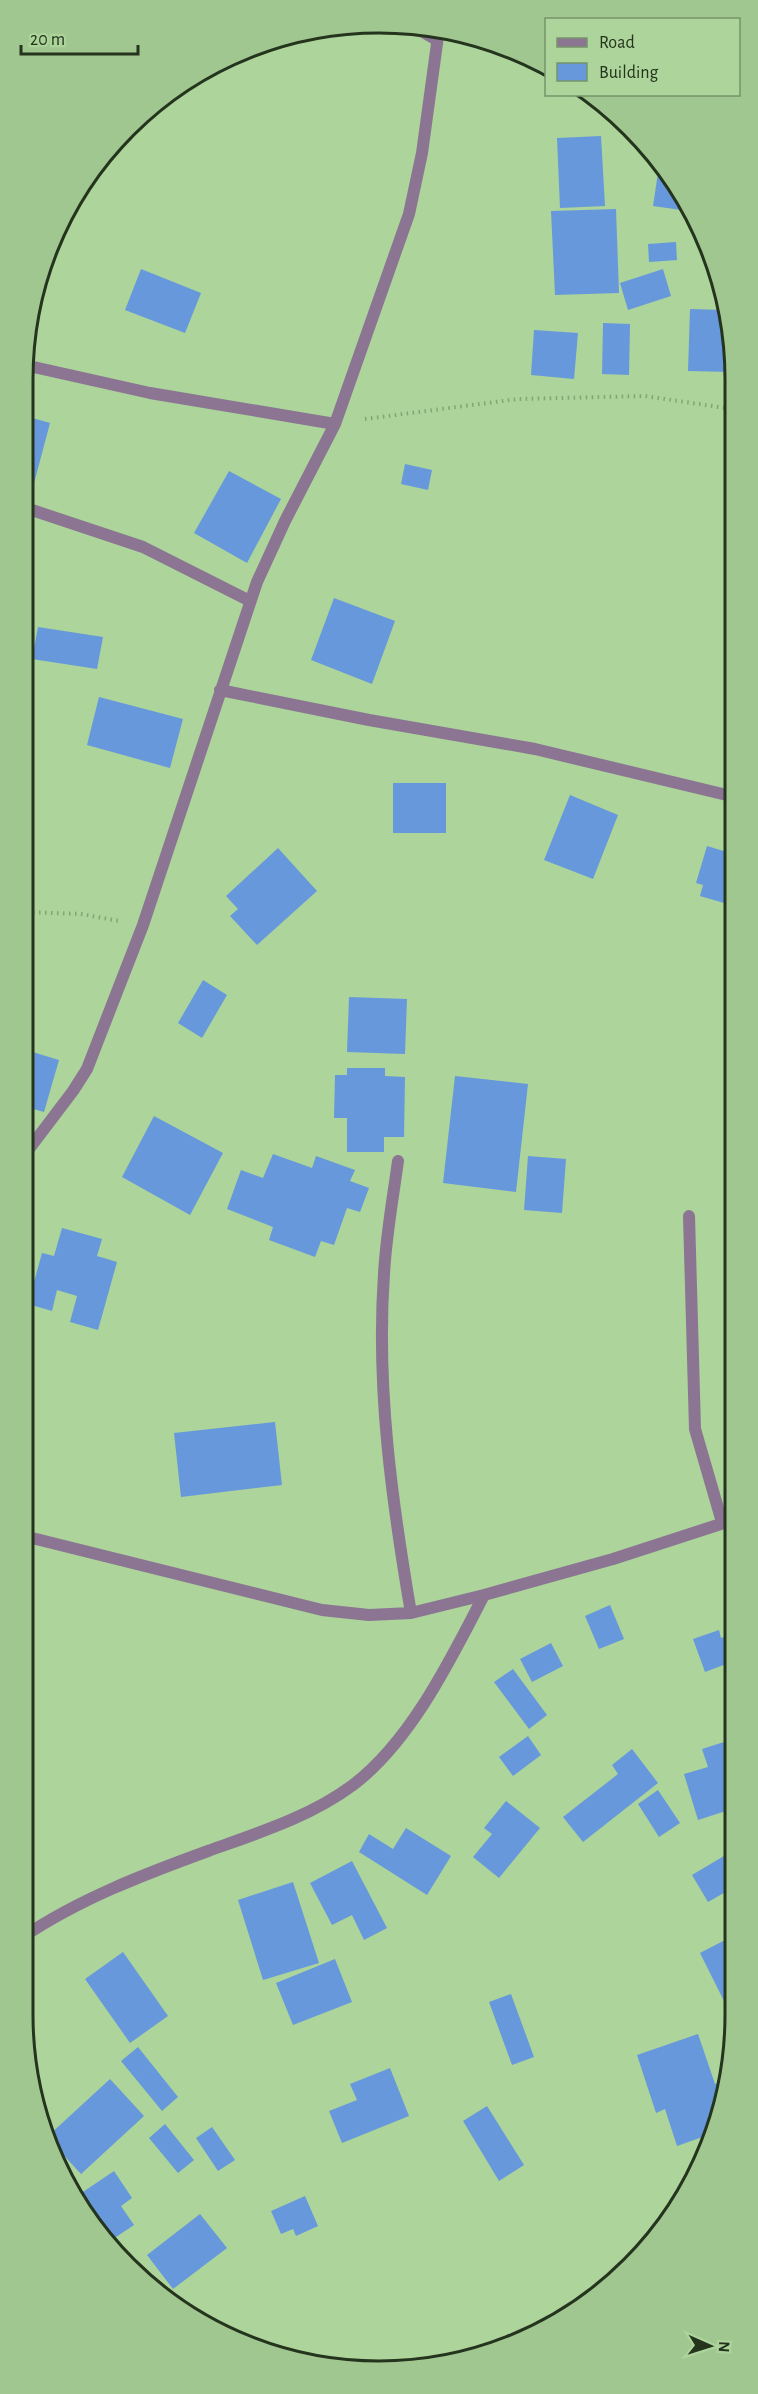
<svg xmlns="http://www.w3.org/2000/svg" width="758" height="2394" font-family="'Alegreya Sans',sans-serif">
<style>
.building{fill:#6798db}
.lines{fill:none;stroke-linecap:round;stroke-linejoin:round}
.path{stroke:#83a475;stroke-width:4;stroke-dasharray:1.5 4.5;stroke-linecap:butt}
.minor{stroke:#8b7593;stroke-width:12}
.rim{fill:none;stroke:#24341d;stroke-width:3}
</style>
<rect width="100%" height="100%" fill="#acd49b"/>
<path class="building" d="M601,136L605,206L560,208L557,138Z
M659,166L683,199L681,210L653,206Z
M616,209L619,293L555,295L551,211Z
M676,242L677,260L649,262L648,244Z
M141,269L201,293L185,333L125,310Z
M663,269L671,296L628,310L620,283Z
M690,309L726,310L732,332V372L688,371Z
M603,323L630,324L629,375L602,374Z
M534,330L578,333L574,379L531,375Z
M29,417L50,423L33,487L29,486Z
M405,464L432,470L428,490L401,484Z
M229,471L281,499L247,563L194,533Z
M334,598L395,621L372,684L311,660Z
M38,627L103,637L97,669L32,659Z
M99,697L183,719L170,768L87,745Z
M393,783H446V833H393Z
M570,795L618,815L593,879L544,860Z
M731,840V905L700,896L703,885L696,883L707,846L727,852Z
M278,848L317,891L257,945L230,916L238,909L226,896Z
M203,980L227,995L202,1038L178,1023Z
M349,997L407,999L405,1054L347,1052Z
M26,1050L59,1060L44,1112L26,1107Z
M347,1068H385V1076L405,1077L404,1137H384V1152H347V1118H334L335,1075H347Z
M455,1076L528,1084L516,1192L443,1183Z
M154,1116L223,1153L190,1215L122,1177Z
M273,1154L312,1168L316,1156L355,1170L350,1181L369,1188L360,1212L347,1208L334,1245L321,1241L315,1257L269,1240L273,1227L227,1209L241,1170L263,1178Z
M528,1156L566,1159L562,1213L524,1210Z
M62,1228L102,1239L97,1256L117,1262L98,1330L70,1322L77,1296L57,1290L52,1311L28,1304L42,1253L54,1256Z
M275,1422L282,1485L181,1497L174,1433Z
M610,1605L624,1639L599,1649L585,1616Z
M719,1630L721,1638L730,1635L729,1663L705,1672L693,1639Z
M551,1643L563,1666L532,1682L520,1659Z
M513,1669L547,1715L529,1729L494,1682Z
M528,1736L541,1755L513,1776L499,1757Z
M724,1742L729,1760V1810L698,1820L684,1774L708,1767L702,1749Z
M632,1749L658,1783L583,1842L563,1817L618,1774L612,1765Z
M658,1790L680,1823L659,1837L638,1804Z
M506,1801L540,1828L499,1878L473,1857L492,1834L484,1828Z
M406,1828L451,1856L427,1895L359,1852L369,1834L393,1849Z
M729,1853V1890L708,1902L692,1875Z
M352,1861L387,1928L364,1940L352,1915L332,1925L310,1883Z
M293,1882L319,1963L263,1980L238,1900Z
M729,1938V2011L700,1953Z
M123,1952L168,2016L130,2043L85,1979Z
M335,1959L352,2002L293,2025L276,1983Z
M511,1994L534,2057L512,2065L489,2002Z
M698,2034L715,2084L722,2081L726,2092L708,2135L677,2146L665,2109L656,2113L637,2055Z
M138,2047L178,2097L162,2111L121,2061Z
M390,2068L409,2116L342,2143L329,2111L357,2100L350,2084Z
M110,2079L144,2116L81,2174L47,2137Z
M487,2106L524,2165L499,2181L463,2121Z
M165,2124L194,2160L178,2173L149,2138Z
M212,2127L235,2160L218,2171L196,2138Z
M114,2171L132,2198L121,2206L134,2225L113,2239L106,2230L101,2233L77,2196Z
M305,2196L318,2226L296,2236L293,2229L281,2234L271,2211Z
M200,2214L227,2248L173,2289L147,2255Z"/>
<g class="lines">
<path class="path" d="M365,419L518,399L645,396L732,409
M27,912L81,914L119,921"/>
<path class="minor" d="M418,29L437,40
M29,366L150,393L335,424
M29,509L143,547L250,601
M220,690L369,720L535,749L731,796
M26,1153L73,1091L87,1069L143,925L257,582L285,521L335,424L409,214L422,153L439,29
M398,1161C393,1198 386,1236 384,1274C376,1387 392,1502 411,1613
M689,1216L695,1429L722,1522
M24,1536L322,1610L369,1615L411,1613L484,1595L613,1559L730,1521
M23,1937C79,1899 145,1874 208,1851C258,1833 310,1817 353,1785C411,1741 451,1659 484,1595"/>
</g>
<path d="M0 0H758V2394H0ZM379 33H379A346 346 0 0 1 725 379V2015A346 346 0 0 1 379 2361H379A346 346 0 0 1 33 2015V379A346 346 0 0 1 379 33Z" fill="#a1c791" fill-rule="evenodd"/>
<path class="rim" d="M379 33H379A346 346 0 0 1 725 379V2015A346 346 0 0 1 379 2361H379A346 346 0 0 1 33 2015V379A346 346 0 0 1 379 33Z"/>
<rect x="545" y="18" width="195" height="78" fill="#acd49b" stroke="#769469" stroke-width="1.5"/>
<rect x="557" y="38" width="30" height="9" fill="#8b7593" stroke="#769469" stroke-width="1.5"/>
<text x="599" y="48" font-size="18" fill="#24341d">Road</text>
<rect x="557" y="63" width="30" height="18" fill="#6798db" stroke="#769469" stroke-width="1.5"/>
<text x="599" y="78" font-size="18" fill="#24341d">Building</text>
<g transform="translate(710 2346) rotate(93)" stroke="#acd49b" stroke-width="4.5" paint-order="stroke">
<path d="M0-4.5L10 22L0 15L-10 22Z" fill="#24341d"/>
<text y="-9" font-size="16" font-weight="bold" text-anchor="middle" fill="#24341d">N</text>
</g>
<path d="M21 45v9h117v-9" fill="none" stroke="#24341d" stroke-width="3"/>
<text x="30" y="45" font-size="18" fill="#24341d" stroke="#acd49b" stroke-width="4.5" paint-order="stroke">20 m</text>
</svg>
